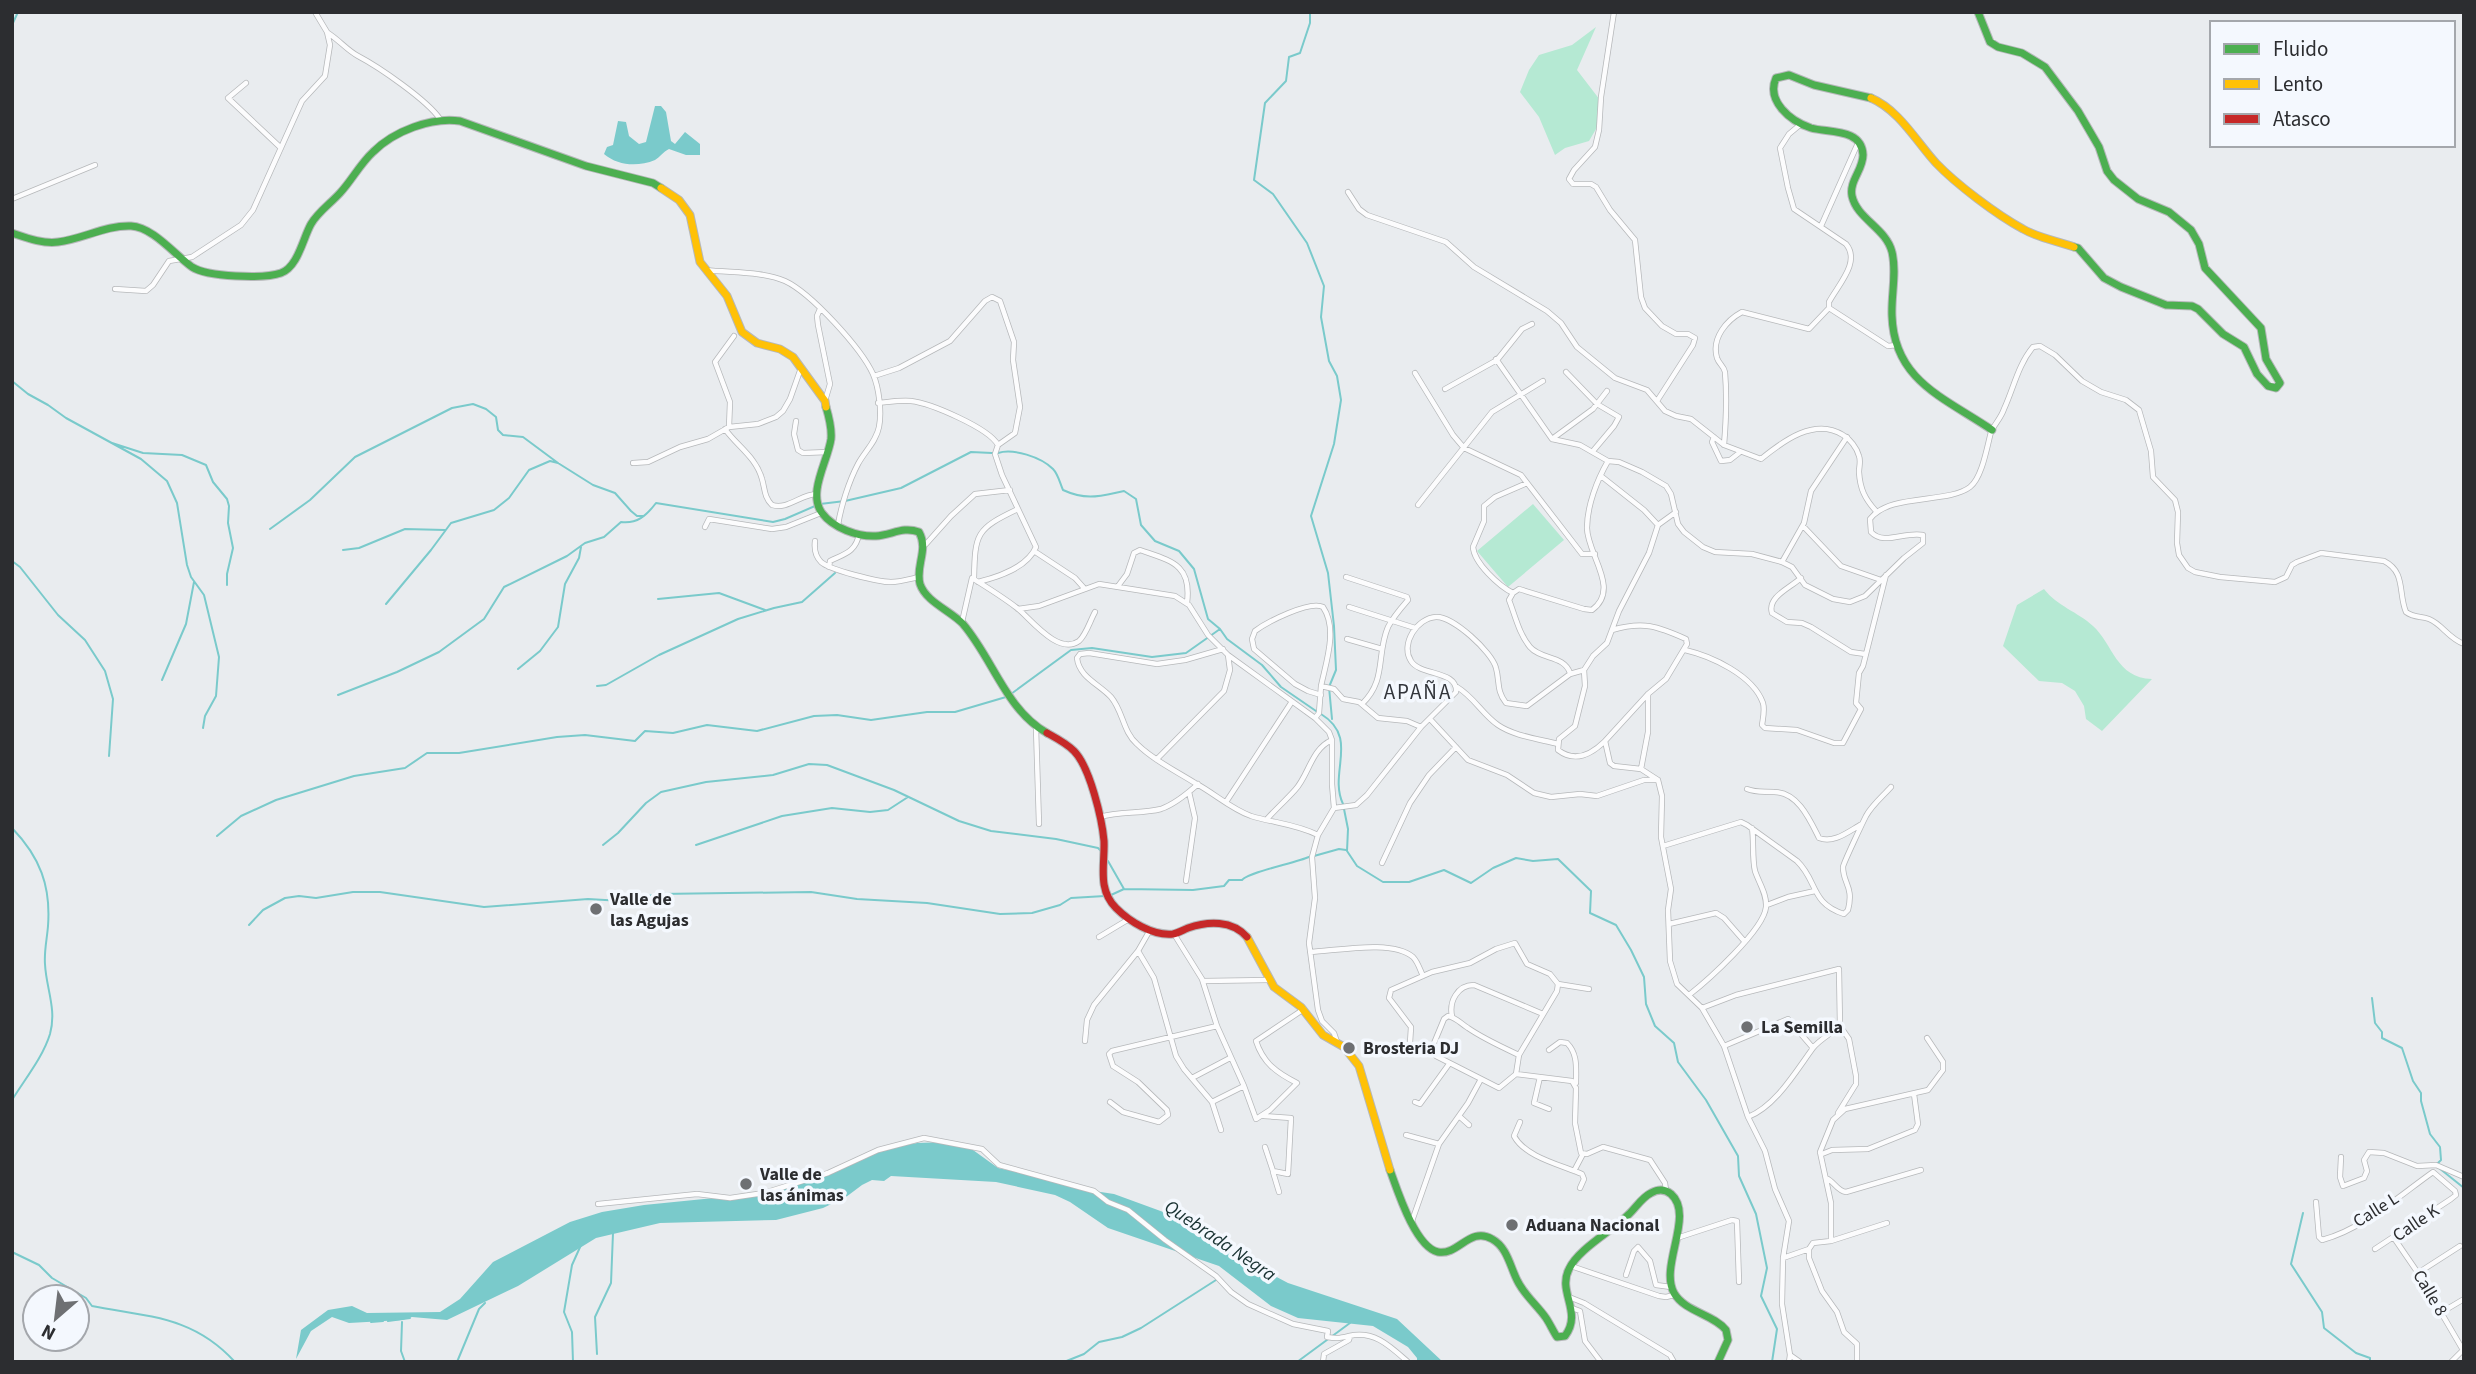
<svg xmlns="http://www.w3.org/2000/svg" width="2476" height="1374" font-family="'Source Sans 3',sans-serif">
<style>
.green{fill:#b5e9d3}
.water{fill:#7acacb}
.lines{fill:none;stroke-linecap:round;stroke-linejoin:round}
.stream{stroke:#7acacb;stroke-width:2}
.street-casing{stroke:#b6b8ba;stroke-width:6}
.fast-casing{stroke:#b6b8ba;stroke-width:9}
.slow-casing{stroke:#b6b8ba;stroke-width:9}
.jam-casing{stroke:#b6b8ba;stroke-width:9}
.street{stroke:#fcfcfd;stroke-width:4.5}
.fast{stroke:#4caf50;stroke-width:7}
.slow{stroke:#ffc107;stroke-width:7}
.jam{stroke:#c62828;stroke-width:7}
.poi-dot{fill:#6e7073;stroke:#f4f8fe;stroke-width:2.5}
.labels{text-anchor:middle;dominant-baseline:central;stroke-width:7;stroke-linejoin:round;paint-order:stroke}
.poi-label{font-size:18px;font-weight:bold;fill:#2c2d30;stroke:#f4f8fe;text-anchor:start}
.street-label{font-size:18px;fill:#2c2d30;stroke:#f4f8fe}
.water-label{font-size:19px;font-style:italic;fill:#183131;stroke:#f4f8fe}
.quarter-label{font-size:21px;letter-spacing:2px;fill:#32353b;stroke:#f4f8fe}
</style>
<rect width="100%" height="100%" fill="#e9ecef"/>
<path class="green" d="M1596,27L1577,70L1600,100L1599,124L1589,141L1565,148L1555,155L1539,117L1520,92L1529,70L1539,55L1572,45Z
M1533,504L1564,540L1508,587L1477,551Z
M2044,589C2057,606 2078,612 2093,626C2113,644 2116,678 2152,679L2102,731L2086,719L2084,706L2075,691L2062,683L2039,681L2003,646L2017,605Z"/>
<path class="water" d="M655,106H661L666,112L671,141L675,144L685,132L700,144V155H686L669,149C663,152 660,157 655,160C638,167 618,166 604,154L607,147L613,145L618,121L626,122L629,136L639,144L646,142Z
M946,1142L973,1150L998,1168L1059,1181L1094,1191L1114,1194L1166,1213L1223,1249L1288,1283L1397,1319L1443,1362H1417V1358L1408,1347L1373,1326L1298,1318L1271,1306L1219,1266L1108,1228L1070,1202L1055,1195L996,1182L891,1176L884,1181L872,1180L862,1185L846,1197L823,1208L776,1220L660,1223L596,1238L518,1286L447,1320L412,1317L402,1320L349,1323L332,1317L311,1331L296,1359L301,1330L328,1310L352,1306L367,1313L440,1312L460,1299L493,1262L570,1222L602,1212L644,1205L764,1193L828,1173L878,1150L917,1143Z"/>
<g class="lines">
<path class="stream" d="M1310,12V23L1300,53L1289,57L1286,81L1265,103L1254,180L1273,194L1307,243L1324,286L1321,317L1329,361L1337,376L1341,400L1334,444L1311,516L1328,573L1334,626L1336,670L1329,687L1332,719
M12,25L18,12
M12,381L28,394L48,405L66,418L141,459L167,481L177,503L187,565L191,577L204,595L219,657L216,696L205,716L203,728
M112,443L143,453L182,455L206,465L213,482L227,499L229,506L228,523L233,548L227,574V585
M998,453C1013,448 1041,457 1053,469C1058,474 1060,483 1063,490C1087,501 1100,496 1124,491L1136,499L1141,525L1155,541L1179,551L1194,569L1208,619L1220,629L1227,639L1262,665L1281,687L1316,711
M820,504L845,501L901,488L971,452L992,453
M270,529L310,500L355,457L452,408L473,404L486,409L496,417L498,430L503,435L523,437L558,463
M343,550L359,548L405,529L445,530
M12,561L20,567L58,615L85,640L105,671L113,699L109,756
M658,599L719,593L765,610
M386,604L431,550L451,523L494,510L509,498L529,470L550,461L558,463L593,485L615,493L631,511L637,516H644
M518,669L540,651L558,627L565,584L579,558L581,547
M162,680L186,624L194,582
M597,686L606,685L659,655L738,619L774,608L802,602L835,573
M1011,694L1071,650L1092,648L1152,657L1186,653L1220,629
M338,695L397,672L439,652L484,619L504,587L567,556L585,543L604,537L621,522C637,524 646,516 656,503L773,522L785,519L815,506
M1321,714C1360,738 1328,772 1343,804
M1344,809L1348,829L1347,851L1357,866L1383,882H1409L1444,870L1471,883L1493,868L1516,858L1533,861L1558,859L1591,891L1590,913L1616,925L1631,950L1644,977L1646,1004L1655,1026L1674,1043L1678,1062L1706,1100L1738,1156L1739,1176L1756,1214L1767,1268L1761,1296L1777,1329L1772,1362
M12,828C40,857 51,886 48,926C47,939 44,951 45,964C46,988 57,1009 50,1034C43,1057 25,1079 12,1100
M217,836L241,816L276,800L354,776L405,768L427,753H459L557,737L585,735L635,741L645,731L673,733L707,725L757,731L814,716L837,715L871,720L927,712H955L1006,697
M603,845L618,833L646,803L661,792L706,782L773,775L809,764L827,765L894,790L959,821L991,831L1056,839L1098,848L1101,851
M696,845L782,816L832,808L870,812L888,810L908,797
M1314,856L1339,849L1346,850
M1108,861L1124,889
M1111,895L1124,889L1193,890L1224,886L1229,880H1242C1249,872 1295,863 1309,857
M249,925L263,910L285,898L299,896L316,898L353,892H380L484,907L588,899L622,901L659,894L811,892L857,899L927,903L1000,914L1032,913L1060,905L1071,898L1105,896
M2372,998L2375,1023L2382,1032V1038L2402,1048L2413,1081L2421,1093V1101L2430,1134L2440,1147L2441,1160L2437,1164
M2439,1168L2464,1188
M2303,1213L2291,1264L2322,1312L2324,1328L2356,1353L2370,1358V1362
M12,1252L39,1265L52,1278L86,1298L92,1306C149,1317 193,1316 235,1362
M388,1321L410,1318
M371,1322L383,1321
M402,1322L401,1351L405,1362
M597,1354L595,1317L611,1283L613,1233
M457,1362L479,1309L485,1303
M573,1362L572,1332L564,1312L572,1265L581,1245
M1064,1362L1084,1354L1099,1342L1122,1337L1141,1328L1216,1280
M1297,1362L1350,1323"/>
<defs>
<path id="street" d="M1614,12L1601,97L1599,130L1595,147L1574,170L1569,179L1573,184H1591L1596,187L1610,210L1635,240L1641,297L1645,308L1662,326L1676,334H1688L1695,338L1693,345L1657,401
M328,33C339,40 348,51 358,56C379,67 427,100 440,119
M246,83L228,98L281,148
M1348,192L1359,209L1367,215L1446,242L1474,267L1547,311L1561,323L1577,347L1615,378L1647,390L1665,411L1676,416L1691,419L1724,445L1761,459C1783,441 1815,417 1843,435C1850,439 1857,448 1859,456C1861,461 1859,467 1859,472C1860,489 1865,499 1876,511
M12,199L95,165
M1821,226L1858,143
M706,270C731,273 762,271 785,281C811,293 861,348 873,374C879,388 882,412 879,427C876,442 865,451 858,464C849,481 841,506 838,525
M115,289L146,291L153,285L169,261L192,257L241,225L253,210L302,101L325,76L330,45L327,32L315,12
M1829,308L1888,346L1897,345
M820,309L817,316L818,325L830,384L825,401
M1496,359L1552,439L1580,445L1608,461L1619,462L1642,472L1666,486L1671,494L1678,524L1684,532L1703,547L1715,552L1752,554L1782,562L1792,567L1805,585L1833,599L1850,602L1865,596L1904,558L1923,543V535C1905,531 1884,546 1871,532L1870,519C1889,493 1948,504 1970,487C1982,478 1987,447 1991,432C1994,425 2001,418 2004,409C2014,387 2018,365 2033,347L2040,346L2055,355L2082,381L2101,392L2126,400L2139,410L2151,451L2153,477L2175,500L2178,512L2177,543L2179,555L2188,568L2195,572L2220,577L2275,582L2286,577L2292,565L2297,562L2321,553L2384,561C2406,572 2398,593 2406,612C2414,618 2421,616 2429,619C2442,624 2448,638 2464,644
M1566,372L1597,404L1619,417L1614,426L1593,451
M1415,373L1453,435L1464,448L1521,475L1582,554H1595
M874,376L899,368L950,341L985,301L992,297L1000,301L1014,342L1013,360L1020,407L1015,433L998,445C989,428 930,403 911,401C900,400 889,402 878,403
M1445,389L1497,360L1522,329L1532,324
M796,421L794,434L798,450L803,453L828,452
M729,427L730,402L715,362L734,336
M725,429C737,446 756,457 762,479C765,489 764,497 772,505C788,510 801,494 817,494
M1714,437L1712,442L1721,461L1730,460L1739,453
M1552,439L1593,409L1607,391
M1724,445C1726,422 1727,396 1725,372C1724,366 1719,364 1717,358C1711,338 1727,320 1742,312L1809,329L1829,308V302C1838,285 1861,262 1846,244L1794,209L1788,188L1780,148L1789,134L1801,124
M633,463L648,462L680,447L708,439L729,427L758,424L776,417L783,411L790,399L801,368
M1601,476L1644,510L1658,525
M1418,505L1492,412L1543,381
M1803,526L1841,566L1881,580
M705,527L709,519L772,529L786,527L821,513
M815,541C814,549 815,556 821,562C830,570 878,582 891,582C900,582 910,579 919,577
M926,544L951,516L975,494L1010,490
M1034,551L1075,578L1084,588
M1782,562L1804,523L1811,491L1847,437
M829,567L830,561C844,554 856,552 859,534
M1346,577L1407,597L1408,600C1401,608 1393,617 1388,627C1376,655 1387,680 1362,704
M1801,578C1790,588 1767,597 1772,613L1787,622L1802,623L1811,627L1851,652L1865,654
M974,579C975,533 976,529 1018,509
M978,582C998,577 1027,568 1036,547L1002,475L995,454L998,445
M1118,586L1127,574L1134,553L1140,550C1171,561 1192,564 1187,603
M1513,593C1499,586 1474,563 1473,547L1484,521V506L1495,497L1527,483
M1349,607L1415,628
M1018,609L1039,606L1099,584L1175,596L1189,605L1208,635L1228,655L1315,718L1329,732L1332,740V784L1334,808
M962,622L972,578C985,586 1004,598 1017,608C1030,618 1058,656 1079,641C1086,635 1090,621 1095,612
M1347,639L1382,649
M1223,649L1185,660L1157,664L1089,653L1080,654L1077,658C1079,677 1099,684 1111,697C1123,711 1123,732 1137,744C1153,760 1176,771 1195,783C1214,793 1231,809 1251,816C1274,823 1296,824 1318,835
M1685,650C1711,656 1753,675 1763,703C1765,710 1763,718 1762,725L1765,728L1797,730L1834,743H1843L1861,709L1856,703L1859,673L1863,666L1886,575
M1584,670L1585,686L1575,726L1559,739L1558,750C1575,763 1592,754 1605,741L1610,763L1614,766L1641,769L1658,780L1662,796L1661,837L1671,889L1668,910L1670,961L1677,984L1702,1008L1724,1046L1748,1117L1765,1151L1775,1189L1789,1221L1783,1258L1782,1304L1790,1355L1789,1362
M1570,673C1564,655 1541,660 1530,647C1519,634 1515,615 1509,600L1513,593L1519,589L1584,609L1592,610C1621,589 1587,554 1587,528C1587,506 1597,480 1608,461
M1457,687C1474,697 1482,714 1498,725C1514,736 1539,739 1558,744
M1321,695L1308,691L1295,684L1254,649L1252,639L1255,631C1267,622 1310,600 1323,607C1338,629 1326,662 1321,686
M1315,718L1319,713L1321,686L1334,689L1343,699L1359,702L1378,718L1407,721L1421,727
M1430,719L1468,760L1507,775L1534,793L1551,797L1580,794L1597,796L1644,780H1658
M1036,728L1039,824
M1605,741L1648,694L1666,679L1687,644L1686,639C1657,626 1643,621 1612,630
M1157,759L1224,691L1230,670L1228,655
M1641,769L1648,732V694
M1747,789C1757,793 1764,791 1774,792C1798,792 1810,820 1819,838C1834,844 1849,831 1862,824
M1226,802L1291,703
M1100,817C1120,811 1141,814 1161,809C1175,804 1187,794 1198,784
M1267,819C1276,809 1286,800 1295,790C1309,775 1311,749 1332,740
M1663,846L1741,822L1747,825L1797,861C1818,881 1810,903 1844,914L1848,910C1854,886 1843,884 1843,867C1843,864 1863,822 1866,816C1872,805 1883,796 1891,787
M1382,863L1410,803L1429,775L1456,747
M1186,881L1195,818L1189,792
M1767,905L1788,897L1815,891
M1669,924L1716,913L1724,918L1745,942
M1174,934L1202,979L1217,1026L1244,1086L1256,1119L1270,1110L1297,1083C1277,1073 1263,1063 1256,1041L1304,1009
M1099,937L1129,919
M1138,951L1154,978L1176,1056L1184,1069L1212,1102L1221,1130
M1310,952C1336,951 1392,939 1413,957C1418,962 1420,970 1423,976
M1203,981L1269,980
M1558,984L1589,989
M1689,995C1707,981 1764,930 1766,907C1767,894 1759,883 1755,871C1752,859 1754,841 1752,828
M1702,1008L1736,995L1839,969L1840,1026L1849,1039L1856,1076V1084L1838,1113
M1452,1016C1449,1002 1457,985 1474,985L1543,1014
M1085,1041L1087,1020L1094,1005L1138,951L1150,930
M1337,1042L1334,1033L1322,1021L1318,1010L1309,943L1315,898L1312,857L1318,835L1334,808L1356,805L1367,795L1421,727L1456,692C1458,670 1420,676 1411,661C1400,644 1417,618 1436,617C1453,616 1492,652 1496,668C1500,682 1496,690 1506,703L1527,706L1570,674L1584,670L1593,656L1607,643L1619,611L1649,553L1658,525L1676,512
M1410,1043L1411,1027L1389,998L1391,990L1432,972L1470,963L1496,949L1515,943L1527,964L1550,974L1558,984L1557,991L1519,1055L1516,1074
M1724,1046L1788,1019L1813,1048
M1549,1050L1560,1042L1567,1043C1578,1054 1576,1068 1576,1083
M1519,1055C1502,1047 1484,1039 1468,1028C1460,1023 1457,1018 1448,1016L1444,1019L1432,1048L1436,1056L1499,1088L1516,1074L1572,1081L1576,1088L1575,1123L1581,1153L1587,1154L1603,1147L1650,1160L1665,1183L1666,1190
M1540,1077L1534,1103L1549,1109
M1192,1078L1230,1058
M1110,1102L1123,1112L1159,1122L1168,1115L1167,1110L1138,1082L1113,1066L1109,1054L1112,1051L1217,1026
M1212,1102L1244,1086
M1415,1102L1420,1104L1449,1064
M1264,1116L1291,1118L1288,1174L1273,1171L1265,1147
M1459,1116L1469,1125
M1748,1117C1776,1106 1796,1071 1813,1048C1819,1040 1832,1033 1840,1026
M1520,1122L1514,1136C1525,1157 1561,1165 1582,1174L1584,1179L1580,1188
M1406,1135L1439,1144
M1822,1154L1832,1150L1868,1149L1915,1130L1918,1124L1914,1094
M2341,1157L2340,1177L2343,1186L2364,1178L2367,1171L2364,1160L2369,1152L2384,1153L2417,1166L2436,1165L2464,1177
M1574,1171L1583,1154
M1273,1172L1279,1192
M1826,1178C1834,1181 1837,1191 1846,1192L1921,1170
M2316,1202L2319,1237L2322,1240C2363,1229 2399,1196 2433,1172L2455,1191L2456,1195L2451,1199L2375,1249
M598,1204L697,1194L730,1198L764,1193L828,1173L878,1150L924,1138L982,1149L999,1165L1094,1191L1108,1202L1128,1210L1165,1240L1216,1276L1231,1292L1248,1304L1293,1324L1328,1331L1327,1337C1337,1339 1340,1338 1349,1336C1374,1330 1390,1346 1408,1362
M1412,1221L1439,1144L1468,1103L1481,1079
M1677,1238L1732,1220L1737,1221L1739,1282
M2394,1238L2418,1273L2463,1350
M1831,1241V1203L1820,1152L1833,1120L1845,1109L1928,1090L1943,1070V1062L1927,1038
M1809,1249V1258L1822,1291L1837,1312L1844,1332L1857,1344V1362
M1783,1258L1809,1249L1813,1243L1831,1241L1887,1223
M1571,1266L1659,1296L1666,1297L1674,1295
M2418,1273L2460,1246
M1626,1275L1634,1251L1638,1247L1650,1261L1656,1285L1671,1287
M1569,1297L1584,1303L1670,1355L1674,1362
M1572,1308L1580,1311L1585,1341L1601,1362
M2442,1312L2464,1299
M1790,1355L1800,1362
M1323,1362L1324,1354L1349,1340L1350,1336
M2451,1362L2463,1350"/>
<path id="fast" d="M1978,12L1990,42L1998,47L2022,53L2045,67L2078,111L2099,147L2107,171L2114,180L2138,199L2169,212L2191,230L2199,244L2205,268L2261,328L2266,359L2280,383L2276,388L2268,386L2257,374L2244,347L2223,334L2198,309L2192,306L2166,305L2121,287L2104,278L2078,248L2074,247
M1871,98L1814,85L1789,75L1776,78C1766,101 1790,121 1811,128C1828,133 1862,128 1863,155C1863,170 1849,181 1852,196C1857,219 1886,228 1892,252C1897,273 1891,295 1892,316C1894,381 1945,398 1992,430
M12,233C27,238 43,244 58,242C83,239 106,225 131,226C153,227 175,255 192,267C207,277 264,279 281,273C298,267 303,238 311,224C318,212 330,204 340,193C352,180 360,164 373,152C394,131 431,117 460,121L586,166L653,183L661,188
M826,407C829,417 832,428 831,439C828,461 807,493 822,513C833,528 858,537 876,536C892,535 903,526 919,532C929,550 915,566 920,584C926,602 951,611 963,624C993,659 1006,710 1047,733
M1390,1170C1397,1189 1415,1247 1438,1252C1458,1256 1470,1226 1492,1239C1507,1247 1510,1266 1517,1280C1524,1295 1537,1305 1546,1318C1550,1324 1553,1331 1557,1337L1565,1336C1583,1312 1557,1292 1569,1269C1578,1249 1612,1231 1628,1215C1636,1208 1641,1198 1651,1193C1658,1189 1665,1189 1671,1194C1695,1215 1659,1266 1674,1293C1685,1312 1713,1314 1726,1330L1728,1340L1718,1362"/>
<path id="slow" d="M1871,98C1899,110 1916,141 1936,163C1956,184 1997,215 2023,229C2038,238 2058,241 2074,247
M661,188L679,200L690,215L700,262L727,296L742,332L757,343L780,349L793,357L825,401L826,407
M1247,937L1274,987L1301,1007L1323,1035L1344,1047L1359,1066L1390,1170"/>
<path id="jam" d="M1047,733C1056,738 1066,743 1074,751C1090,767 1102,819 1104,841C1105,865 1097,889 1116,908C1129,921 1152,936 1173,934C1178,933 1183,930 1188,928C1208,921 1232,920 1247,937"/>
</defs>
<use href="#street" class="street-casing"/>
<use href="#fast" class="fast-casing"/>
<use href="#slow" class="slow-casing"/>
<use href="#jam" class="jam-casing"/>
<use href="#street" class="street"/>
<use href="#fast" class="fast"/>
<use href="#slow" class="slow"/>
<use href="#jam" class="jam"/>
</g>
<g class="poi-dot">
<circle cx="596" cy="909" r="7"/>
<circle cx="1747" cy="1027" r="7"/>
<circle cx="1349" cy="1048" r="7"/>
<circle cx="746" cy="1184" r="7"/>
<circle cx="1512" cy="1225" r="7"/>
</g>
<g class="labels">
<g class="poi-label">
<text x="610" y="899">Valle de<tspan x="610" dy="21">las Agujas</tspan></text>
<text x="1761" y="1027">La Semilla</text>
<text x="1363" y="1048">Brosteria DJ</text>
<text x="760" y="1174">Valle de<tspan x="760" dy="21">las ánimas</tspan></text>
<text x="1526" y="1225">Aduana Nacional</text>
</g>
<g class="street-label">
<text transform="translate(2376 1210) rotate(-32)">Calle L</text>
<text transform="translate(2416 1223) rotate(-34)">Calle K</text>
<text transform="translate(2430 1293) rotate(59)">Calle 8</text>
</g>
<g class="water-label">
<text transform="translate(1220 1241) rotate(34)">Quebrada Negra</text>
</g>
<g class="quarter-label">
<text x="1418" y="692">APAÑA</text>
</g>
</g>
<rect width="2476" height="1374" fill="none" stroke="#2c2d30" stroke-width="28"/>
<rect x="2210" y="21" width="245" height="126" fill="#f4f8fe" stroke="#a4a7ac" stroke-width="2"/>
<rect x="2224" y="44" width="35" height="10" fill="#4caf50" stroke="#a4a7ac" stroke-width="2"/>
<text x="2273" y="56" font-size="21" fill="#2c2d30">Fluido</text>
<rect x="2224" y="79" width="35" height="10" fill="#ffc107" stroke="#a4a7ac" stroke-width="2"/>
<text x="2273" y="91" font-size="21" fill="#2c2d30">Lento</text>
<rect x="2224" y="114" width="35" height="10" fill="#c62828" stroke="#a4a7ac" stroke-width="2"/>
<text x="2273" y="126" font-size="21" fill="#2c2d30">Atasco</text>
<g transform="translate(56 1318) rotate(208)"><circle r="33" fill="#f4f8fe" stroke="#a4a7ac" stroke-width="2"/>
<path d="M0-5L12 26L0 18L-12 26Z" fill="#6e7073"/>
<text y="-10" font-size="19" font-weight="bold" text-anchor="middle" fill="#2c2d30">N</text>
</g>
</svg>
